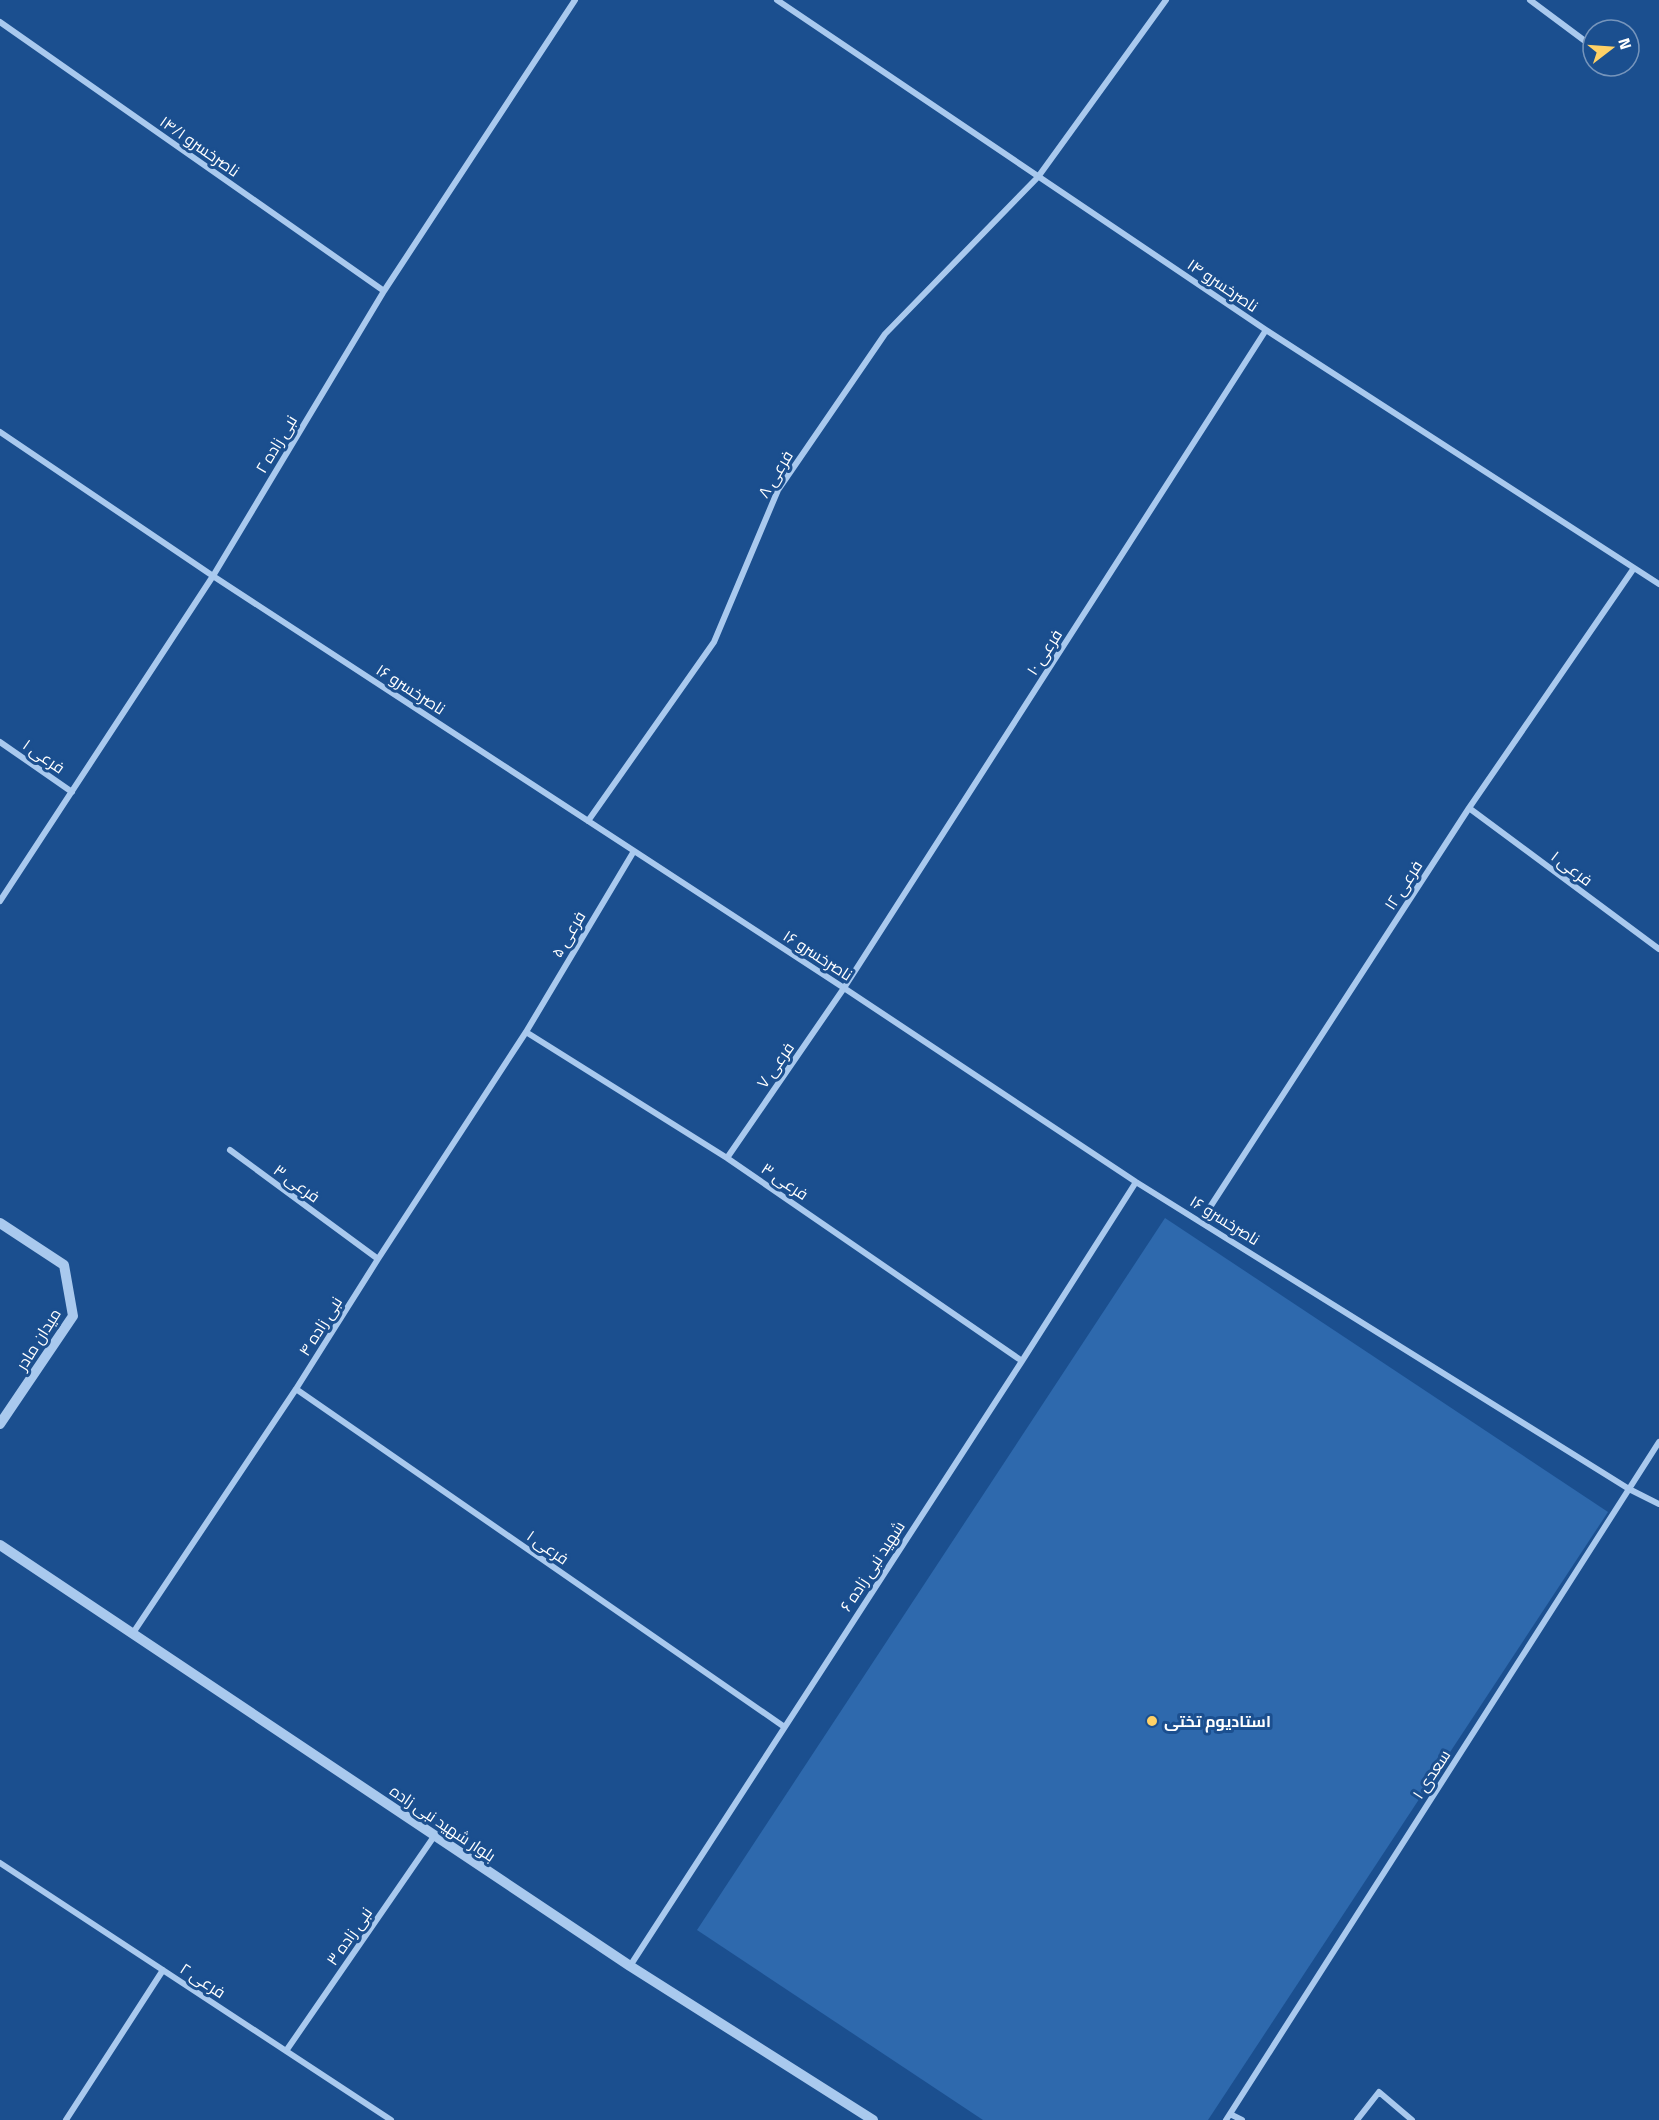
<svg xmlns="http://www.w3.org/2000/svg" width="1659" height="2120" font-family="'Titillium Web',Cairo,sans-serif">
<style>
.green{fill:#2e69ad}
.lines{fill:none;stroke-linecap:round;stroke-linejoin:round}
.minor{stroke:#a9c9ee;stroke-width:6}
.tertiary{stroke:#a9c9ee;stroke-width:10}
.poi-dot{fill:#ffd166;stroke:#1b4f8f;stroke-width:2}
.labels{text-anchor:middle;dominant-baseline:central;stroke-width:6;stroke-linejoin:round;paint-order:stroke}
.street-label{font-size:16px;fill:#fff;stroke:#1b4f8f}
.poi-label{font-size:16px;font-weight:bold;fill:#fff;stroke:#1b4f8f;text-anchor:start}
</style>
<rect width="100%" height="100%" fill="#1b4f8f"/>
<path class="green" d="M1165,1218L1608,1512L1208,2120H983L697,1930Z"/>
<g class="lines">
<path class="minor" d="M777,0L1266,330L1659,584
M1530,0L1593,47
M0,22L384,291
M1618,66L1622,69
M0,432L213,576L844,988L1136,1182L1629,1489L1659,1504
M0,742L72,792
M1469,808L1659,949
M588,821L714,642L778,490L885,334L1038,177L1166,0
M0,901L213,576L384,291L575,0
M526,1032L727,1158L1022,1361
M230,1150L378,1259
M727,1158L844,988L1266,330
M1201,1221L1469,808L1634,568
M296,1389L783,1726
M133,1633L296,1389L378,1259L526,1032L634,851
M0,1863L391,2120
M630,1966L1022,1361L1136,1182
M286,2051L435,1835
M1230,2114L1242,2120
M66,2120L163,1970
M1226,2120L1659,1442
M1357,2120L1379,2092L1412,2120"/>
<path class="tertiary" d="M0,1223L64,1265L73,1316L0,1424
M0,1545L630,1966L873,2120"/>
</g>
<circle class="poi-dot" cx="1152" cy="1721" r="6"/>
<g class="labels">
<g class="street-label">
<text transform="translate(200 146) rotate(35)">ناصرخسرو ۱۴/۱</text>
<text transform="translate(1223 285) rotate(34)">ناصرخسرو ۱۴</text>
<text transform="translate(276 444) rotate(-59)">نبی زاده ۲</text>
<text transform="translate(775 474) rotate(-59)">فرعی ۸</text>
<text transform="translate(1044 652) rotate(-57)">فرعی ۱۰</text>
<text transform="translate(411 689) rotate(33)">ناصرخسرو ۱۶</text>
<text transform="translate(44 756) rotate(35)">فرعی ۱</text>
<text transform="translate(1572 868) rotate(37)">فرعی ۱</text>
<text transform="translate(1403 885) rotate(-57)">فرعی ۱۲</text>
<text transform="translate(568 934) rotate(-59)">فرعی ۵</text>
<text transform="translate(818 955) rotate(33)">ناصرخسرو ۱۶</text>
<text transform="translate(775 1065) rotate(-55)">فرعی ۷</text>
<text transform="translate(785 1181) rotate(34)">فرعی ۳</text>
<text transform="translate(297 1183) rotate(36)">فرعی ۳</text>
<text transform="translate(1225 1220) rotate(32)">ناصرخسرو ۱۶</text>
<text transform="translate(320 1326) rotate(-58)">نبی زاده ۴</text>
<text transform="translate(38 1339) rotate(-58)">میدان مادر</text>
<text transform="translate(548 1547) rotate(35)">فرعی ۱</text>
<text transform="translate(872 1566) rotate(-57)">شهید نبی زاده ۶</text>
<text transform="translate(1431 1774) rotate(-57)">سعدی ۱</text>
<text transform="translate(443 1823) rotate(34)">بلوار شهید نبی زاده</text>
<text transform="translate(349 1936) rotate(-55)">نبی زاده ۳</text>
<text transform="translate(203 1980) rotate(33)">فرعی ۲</text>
</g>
<g class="poi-label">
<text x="1164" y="1721">استادیوم تختی</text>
</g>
</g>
<g transform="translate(1611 48) rotate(73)"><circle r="28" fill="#1b4f8f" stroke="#7695bc" stroke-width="1.5"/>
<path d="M0-4.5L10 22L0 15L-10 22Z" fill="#ffd166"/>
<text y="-9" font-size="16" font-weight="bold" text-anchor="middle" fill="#ffffff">N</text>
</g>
</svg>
